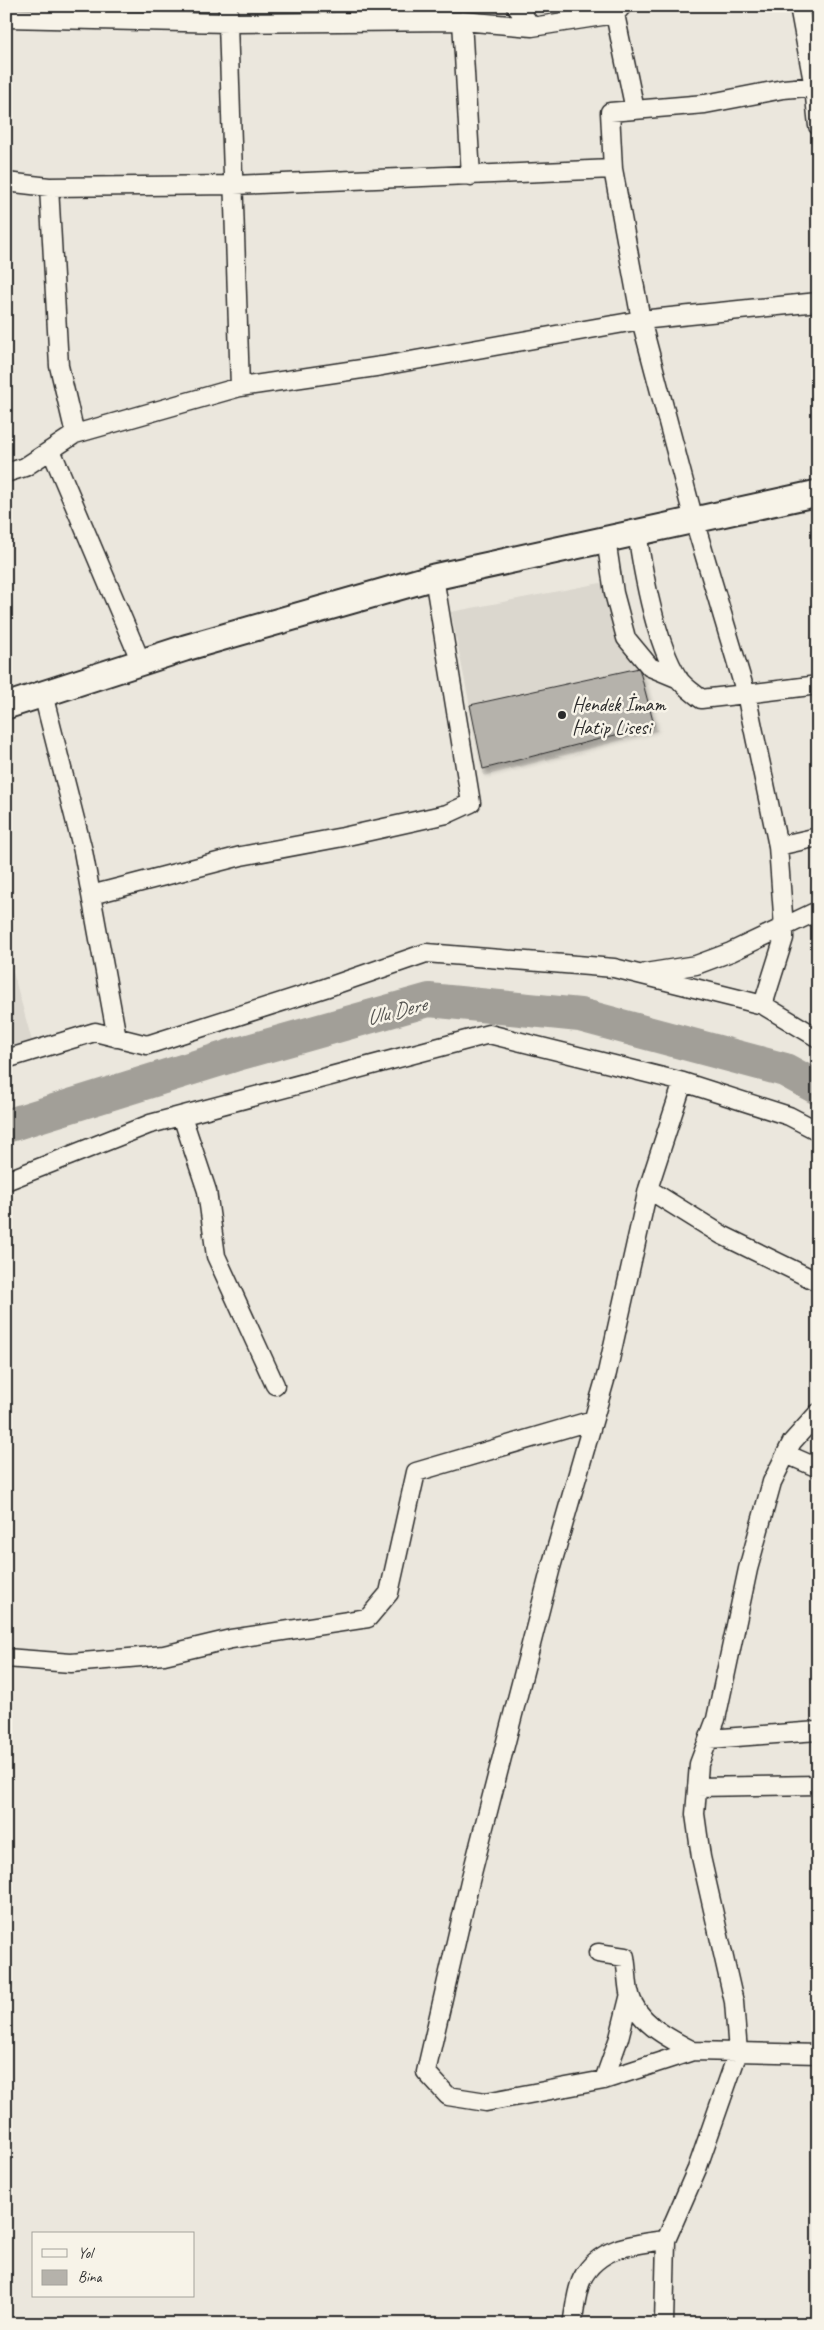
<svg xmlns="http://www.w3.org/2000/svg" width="824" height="2330" font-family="Caveat,sans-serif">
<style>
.built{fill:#dbd7ce}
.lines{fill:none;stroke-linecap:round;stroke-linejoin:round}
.river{stroke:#a29f98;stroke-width:34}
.building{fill:#b5b2ab;stroke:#2b2b2b;filter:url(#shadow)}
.minor-casing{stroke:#2b2b2b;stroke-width:21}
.secondary-casing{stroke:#2b2b2b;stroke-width:29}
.minor{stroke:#f7f3e8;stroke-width:18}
.secondary{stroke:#f7f3e8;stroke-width:25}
.poi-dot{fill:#2b2b2b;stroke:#f7f3e8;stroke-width:2}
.labels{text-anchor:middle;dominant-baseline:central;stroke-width:5;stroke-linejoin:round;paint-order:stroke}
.poi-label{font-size:20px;fill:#2b2b2b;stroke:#f7f3e8;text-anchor:start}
.water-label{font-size:21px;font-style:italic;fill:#555451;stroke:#f7f3e8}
</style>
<defs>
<filter id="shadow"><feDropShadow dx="3" dy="5.5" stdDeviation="2.5" flood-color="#0004"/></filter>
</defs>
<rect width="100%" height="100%" fill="#ebe7dd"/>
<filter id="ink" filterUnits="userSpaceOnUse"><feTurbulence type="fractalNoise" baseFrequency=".02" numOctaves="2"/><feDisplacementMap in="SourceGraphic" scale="10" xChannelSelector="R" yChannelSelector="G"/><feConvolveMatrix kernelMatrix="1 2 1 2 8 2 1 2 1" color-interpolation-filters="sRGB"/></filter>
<g filter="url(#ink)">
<path class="built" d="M616,580L657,731L484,776L451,612Z
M6,947L32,1041L6,1047Z"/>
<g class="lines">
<path class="river" d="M6,1126L234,1055L429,1000L580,1015L785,1070L818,1088"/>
</g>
<path class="building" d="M639,668L654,725L483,769L470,705Z"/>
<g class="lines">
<defs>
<path id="minor" d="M516,6L532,27
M622,6L615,14L635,110
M799,6L814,87L818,126
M6,18L228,23V6
M462,21L471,176
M818,86L783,89L705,104L610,112L613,169L641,320L694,520L746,694L818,685
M6,182L49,187L234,185L613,169
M49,187L59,366L75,434
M240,387L228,23L462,21L532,27L615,14
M51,450L141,662
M6,473L25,467L75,434L240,387L382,366L641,320L818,302
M606,539L614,593L626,638L650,667L679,679
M43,694L83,851L117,1038
M778,846L818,837
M91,895L241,856L343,837L447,814L471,803L434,577
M645,973L696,965L731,952L813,913L818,916
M763,1005L818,1038
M6,1059L95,1032L147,1045L325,988L426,953L614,968L763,1005L784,938V928L778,846L746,694L701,699C694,693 683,686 678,678C656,643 643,573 637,532
M683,1082L648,1189L722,1235L818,1282
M182,1116L207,1191L216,1256L275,1385
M6,1181L150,1124L489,1034L683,1082L789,1116L818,1131
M648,1189L607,1373L551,1567L470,1881L426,2072L448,2096L486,2102L604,2080L693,2051L818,2054
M786,1454L818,1468
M6,1658L71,1663L164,1655L231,1639L368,1618L389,1593L416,1472L593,1420
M709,1739L818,1731
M697,1787L818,1785
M598,1953L625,1957C627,1969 627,1981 629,1992C636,2022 668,2038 693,2051
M604,2080L619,2038L630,1994
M572,2324C575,2310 576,2291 582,2279C598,2247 634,2244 666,2240
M664,2324L666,2240L697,2169L738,2052L734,2002L701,1857L695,1814L699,1764L716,1719L748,1569L772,1482L792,1442L818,1413"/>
<path id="secondary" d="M6,706L185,648L434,577L818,493"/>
</defs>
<use href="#minor" class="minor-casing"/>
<use href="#secondary" class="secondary-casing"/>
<use href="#minor" class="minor"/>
<use href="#secondary" class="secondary"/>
</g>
</g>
<circle class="poi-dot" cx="562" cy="715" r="5"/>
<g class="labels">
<g class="poi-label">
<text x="572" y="704">Hendek İmam<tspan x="572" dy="23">Hatip Lisesi</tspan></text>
</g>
<g class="water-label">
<text transform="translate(396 1011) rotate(-14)">Ulu Dere</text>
</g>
</g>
<rect width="824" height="2330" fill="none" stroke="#f7f3e8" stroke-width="25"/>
<rect x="12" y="12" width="799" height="2305" fill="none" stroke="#2b2b2b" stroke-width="2" filter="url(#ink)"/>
<rect x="32" y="2232" width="162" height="65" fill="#f7f3e8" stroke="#a5a39c"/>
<rect x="42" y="2249" width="25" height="8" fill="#f7f3e8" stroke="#a5a39c"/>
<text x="78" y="2258" font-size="15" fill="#2b2b2b">Yol</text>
<rect x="42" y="2270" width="25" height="15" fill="#b5b2ab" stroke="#a5a39c"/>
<text x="78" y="2282" font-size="15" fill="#2b2b2b">Bina</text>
</svg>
